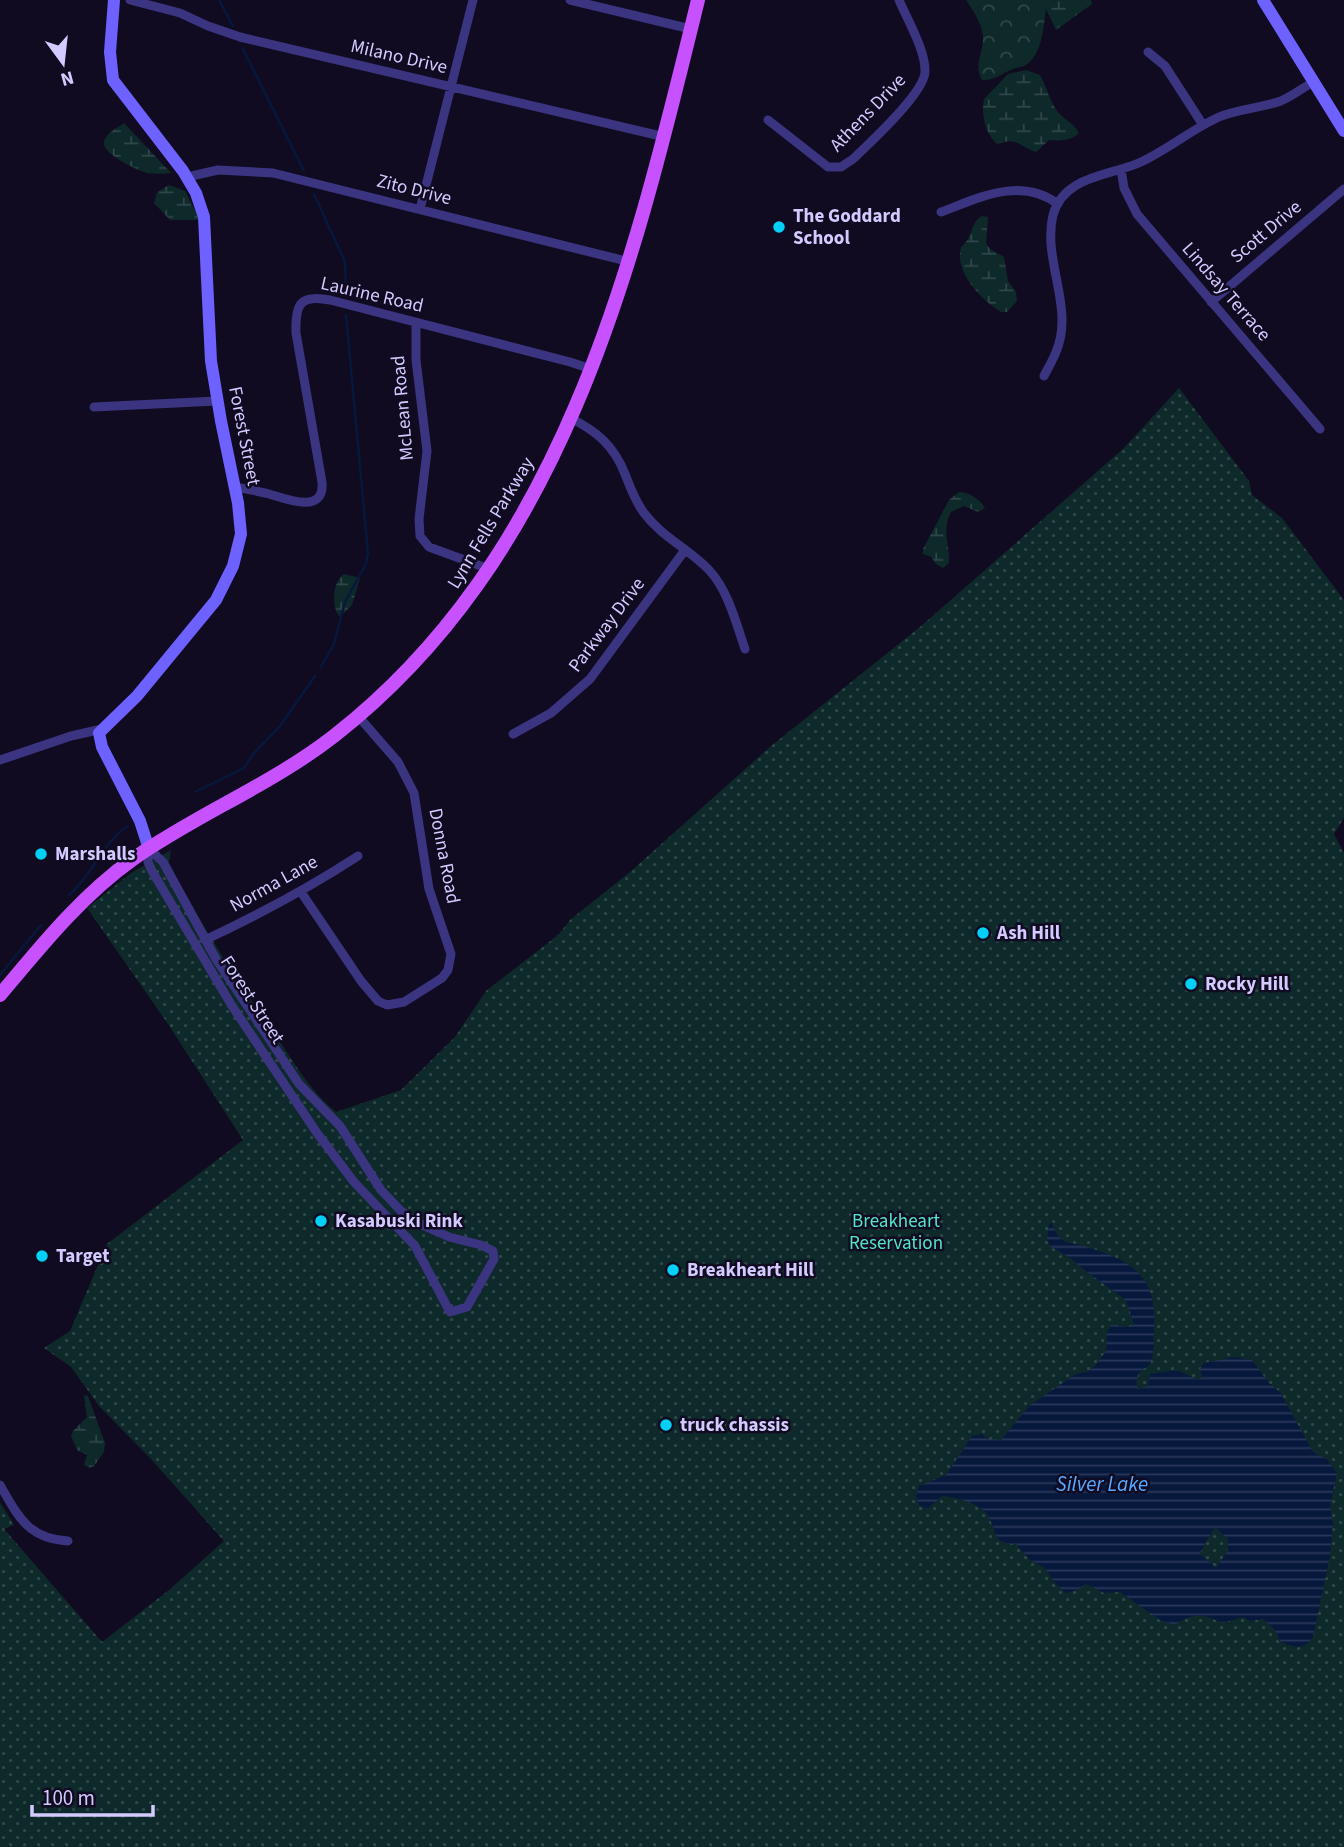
<svg xmlns="http://www.w3.org/2000/svg" width="1344" height="1847" font-family="'Source Sans 3',sans-serif">
<style>
.forest{fill:url(#forest-crowns)}
.wetland{fill:url(#wetland-marsh)}
.park{fill:url(#park-dots)}
.water{fill:url(#water-rules);fill-rule:evenodd}
.lines{fill:none;stroke-linecap:round;stroke-linejoin:round}
.stream{stroke:#07183d;stroke-width:2.5}
.street{stroke:#3b3481;stroke-width:9}
.secondary{stroke:#6d61ff;stroke-width:12}
.primary{stroke:#c751ff;stroke-width:14}
.poi-dot{fill:#00d0f5;stroke:#100b20;stroke-width:2.5}
.labels{text-anchor:middle;dominant-baseline:central;stroke-width:5;stroke-linejoin:round;paint-order:stroke}
.street-label{font-size:19px;fill:#d3caff;stroke:#100b20}
.poi-label{font-size:19px;font-weight:bold;fill:#d3caff;stroke:#100b20;text-anchor:start}
.park-label{font-size:19px;fill:#51e4c7;stroke:#100b20}
.water-label{font-size:21px;font-style:italic;fill:#58a9ff;stroke:#100b20}
</style>
<defs>
<pattern id="forest-crowns" width="20" height="18" patternUnits="userSpaceOnUse" patternTransform="scale(1.75)"><rect width="20" height="18" fill="#0e292a"/><path d="M2 6a3 3 0 1 1 6 0M12 15a3 3 0 1 1 6 0" fill="none" stroke="#30474a"/></pattern>
<pattern id="wetland-marsh" width="20" height="14" patternUnits="userSpaceOnUse" patternTransform="scale(1.75)"><rect width="20" height="14" fill="#0e292a"/><path d="M1 5h8M5 5V1M11 12h8M15 12V8" fill="none" stroke="#30474a"/></pattern>
<pattern id="park-dots" width="8" height="8" patternUnits="userSpaceOnUse" patternTransform="scale(1.75)"><rect width="8" height="8" fill="#0e292a"/><path d="M2 2h.1M6 6h.1" fill="none" stroke="#30474a" stroke-width="1.8" stroke-linecap="round"/></pattern>
<pattern id="water-rules" width="6" height="5" patternUnits="userSpaceOnUse" patternTransform="scale(1.75)"><rect width="6" height="5" fill="#07183d"/><path d="M0 2.5h6" fill="none" stroke="#2a385a"/></pattern>
</defs>
<rect width="100%" height="100%" fill="#100b20"/>
<path class="forest" d="M966,0H1047C1044,19 1044,56 1024,66C1020,67 1016,68 1013,69C1002,73 994,81 982,80C973,64 984,53 983,36C982,24 973,10 966,0Z"/>
<path class="wetland" d="M1047,0H1091L1092,4L1056,30L1043,3Z
M1026,70L1040,75C1046,85 1049,98 1055,108C1061,118 1074,123 1079,133C1071,141 1059,141 1049,140L1036,152C1019,147 1018,136 997,144C985,133 981,115 984,99L1008,74Z
M124,123L171,173C164,174 156,174 148,173C138,171 102,154 104,142C106,133 117,128 124,123Z
M169,185L185,191L200,220H170L154,203L157,192Z
M982,216L988,217L986,243L990,249L1004,257L1008,281L1016,292L1017,301L1007,312H1001C981,300 954,272 961,247C974,237 970,222 982,216Z
M959,492C969,492 980,499 985,508L978,512L964,506L951,512C941,530 950,545 949,563L943,568L936,564L931,557L923,554V549L949,500Z
M344,574L360,578L352,605L340,617C331,608 332,582 344,574Z
M84,1395L88,1396L105,1443L104,1452L94,1466L89,1468L84,1465L87,1455L77,1450L71,1436L73,1431L87,1417Z"/>
<path class="park" d="M1179,388L1249,481L1252,495L1282,518L1344,600V818L1334,834L1344,853V1847H0V1502L14,1525L4,1529L102,1642L169,1590L224,1541L151,1459L99,1406L71,1367L44,1348L70,1331L107,1244L243,1140L168,1024L87,908L131,873L171,850L169,863C199,922 235,977 273,1032C293,1060 308,1089 336,1112L401,1090L455,1037L486,991L558,935L570,920L630,872L771,746L920,627L1124,448Z"/>
<path class="water" d="M1052,1222C1053,1227 1056,1233 1059,1237C1063,1243 1077,1244 1084,1246C1130,1260 1157,1274 1154,1327C1153,1340 1155,1353 1150,1365L1139,1372L1136,1382L1138,1389L1148,1386L1150,1374L1177,1370L1198,1380L1202,1377L1200,1369L1204,1363L1234,1357L1252,1360L1269,1383L1280,1392L1312,1450L1317,1455L1326,1458L1337,1473L1330,1506L1333,1523L1330,1556L1313,1637C1305,1650 1294,1648 1281,1642L1274,1629L1263,1619L1250,1621L1243,1617L1223,1623L1205,1616H1194L1186,1618L1174,1625L1160,1620L1120,1592L1104,1593L1086,1584L1077,1590L1066,1593L1056,1584L1045,1568L1030,1560L1016,1544C988,1544 998,1524 984,1511C975,1502 953,1497 942,1496L927,1509L919,1505L916,1496L919,1486L946,1475L972,1436L982,1434L987,1439L1001,1440L1029,1406L1076,1374L1087,1372L1095,1366L1106,1351L1107,1332L1111,1325L1129,1327L1134,1324L1126,1300L1087,1272L1069,1257L1051,1247L1047,1240L1049,1224ZM1215,1527L1228,1539V1550L1216,1568L1200,1554C1204,1543 1210,1536 1215,1527Z"/>
<g class="lines">
<path class="stream" d="M219,0L233,26
M243,49L304,171
M314,194L345,262L346,296
M321,667L334,644L345,602L366,564L368,553L346,315
M195,792L244,768L253,754L280,726L315,676
M69,895C93,875 102,842 128,826
M0,975L41,925"/>
<path class="street" d="M130,0L180,13L208,26L240,37L665,137
M570,0L691,29
M1148,52L1165,66L1203,125
M768,120L828,167H841L853,159C870,143 924,93 925,72C926,51 907,19 899,0
M1121,169L1124,188L1137,214L1320,429
M187,177L218,170L273,173L630,262
M420,209L473,0
M941,212C979,198 1020,176 1058,204
M1211,302L1344,189
M416,323V360L427,451L419,519L420,536L429,547L489,569
M1044,376C1048,368 1053,360 1056,352C1075,308 1042,260 1053,215C1064,175 1111,176 1141,162C1169,149 1192,129 1219,117C1238,109 1261,108 1281,101C1292,96 1303,88 1313,82
M94,407L217,401
M570,418C597,431 614,446 625,474C630,487 635,501 644,513C662,537 689,549 709,570C728,590 736,623 745,649
M235,487C246,489 258,491 269,494C286,499 325,515 322,482L296,333C295,304 300,294 330,300L570,362L591,369
M513,734L551,713L590,679L685,550
M0,760L71,736L102,729
M149,849L163,862L216,959L299,1084L340,1126L381,1190L401,1211L420,1224L449,1237L481,1245L493,1251L494,1259L467,1307L450,1312L415,1246L354,1182L317,1133L232,1006L152,871L148,862Z
M301,892L361,981L378,1001L387,1005L404,1002L442,978L448,970L451,954L429,889L414,793L398,762L358,716
M205,940C258,915 309,888 358,856
M0,1485C18,1516 28,1539 68,1541"/>
<path class="secondary" d="M114,0L110,52L113,80L183,171L196,193L204,217L211,361L221,421L238,503L241,534L233,566L216,600L137,696L99,733L102,747L140,821L149,849
M1263,0L1344,131"/>
<path class="primary" d="M0,995C41,946 81,896 133,859C197,814 271,785 334,736C564,556 632,270 698,0"/>
</g>
<g class="poi-dot">
<circle cx="779" cy="227" r="7"/>
<circle cx="41" cy="854" r="7"/>
<circle cx="983" cy="933" r="7"/>
<circle cx="1191" cy="984" r="7"/>
<circle cx="321" cy="1221" r="7"/>
<circle cx="42" cy="1256" r="7"/>
<circle cx="673" cy="1270" r="7"/>
<circle cx="666" cy="1425" r="7"/>
</g>
<g class="labels">
<g class="street-label">
<text transform="translate(399 57) rotate(13)">Milano Drive</text>
<text transform="translate(868 113) rotate(-46)">Athens Drive</text>
<text transform="translate(414 190) rotate(14)">Zito Drive</text>
<text transform="translate(1266 232) rotate(-40)">Scott Drive</text>
<text transform="translate(1226 292) rotate(49)">Lindsay Terrace</text>
<text transform="translate(372 295) rotate(13)">Laurine Road</text>
<text transform="translate(403 408) rotate(-95)">McLean Road</text>
<text transform="translate(244 436) rotate(79)">Forest Street</text>
<text transform="translate(491 523) rotate(-59)">Lynn Fells Parkway</text>
<text transform="translate(607 625) rotate(-53)">Parkway Drive</text>
<text transform="translate(444 856) rotate(79)">Donna Road</text>
<text transform="translate(274 884) rotate(-29)">Norma Lane</text>
<text transform="translate(252 1000) rotate(57)">Forest Street</text>
</g>
<g class="poi-label">
<text x="793" y="216">The Goddard<tspan x="793" dy="22">School</tspan></text>
<text x="55" y="854">Marshalls</text>
<text x="997" y="933">Ash Hill</text>
<text x="1205" y="984">Rocky Hill</text>
<text x="335" y="1221">Kasabuski Rink</text>
<text x="56" y="1256">Target</text>
<text x="687" y="1270">Breakheart Hill</text>
<text x="680" y="1425">truck chassis</text>
</g>
<g class="park-label">
<text x="896" y="1221">Breakheart<tspan x="896" dy="22">Reservation</tspan></text>
</g>
<g class="water-label">
<text x="1102" y="1484">Silver Lake</text>
</g>
</g>
<g transform="translate(63 63) rotate(165)" stroke="#100b20" stroke-width="5" paint-order="stroke">
<path d="M0-5L12 26L0 18L-12 26Z" fill="#d3caff"/>
<text y="-10" font-size="19" font-weight="bold" text-anchor="middle" fill="#d3caff">N</text>
</g>
<path d="M32 1805v10h121v-10" fill="none" stroke="#d3caff" stroke-width="3.5"/>
<text x="42" y="1805" font-size="21" fill="#d3caff" stroke="#100b20" stroke-width="5" paint-order="stroke">100 m</text>
</svg>
